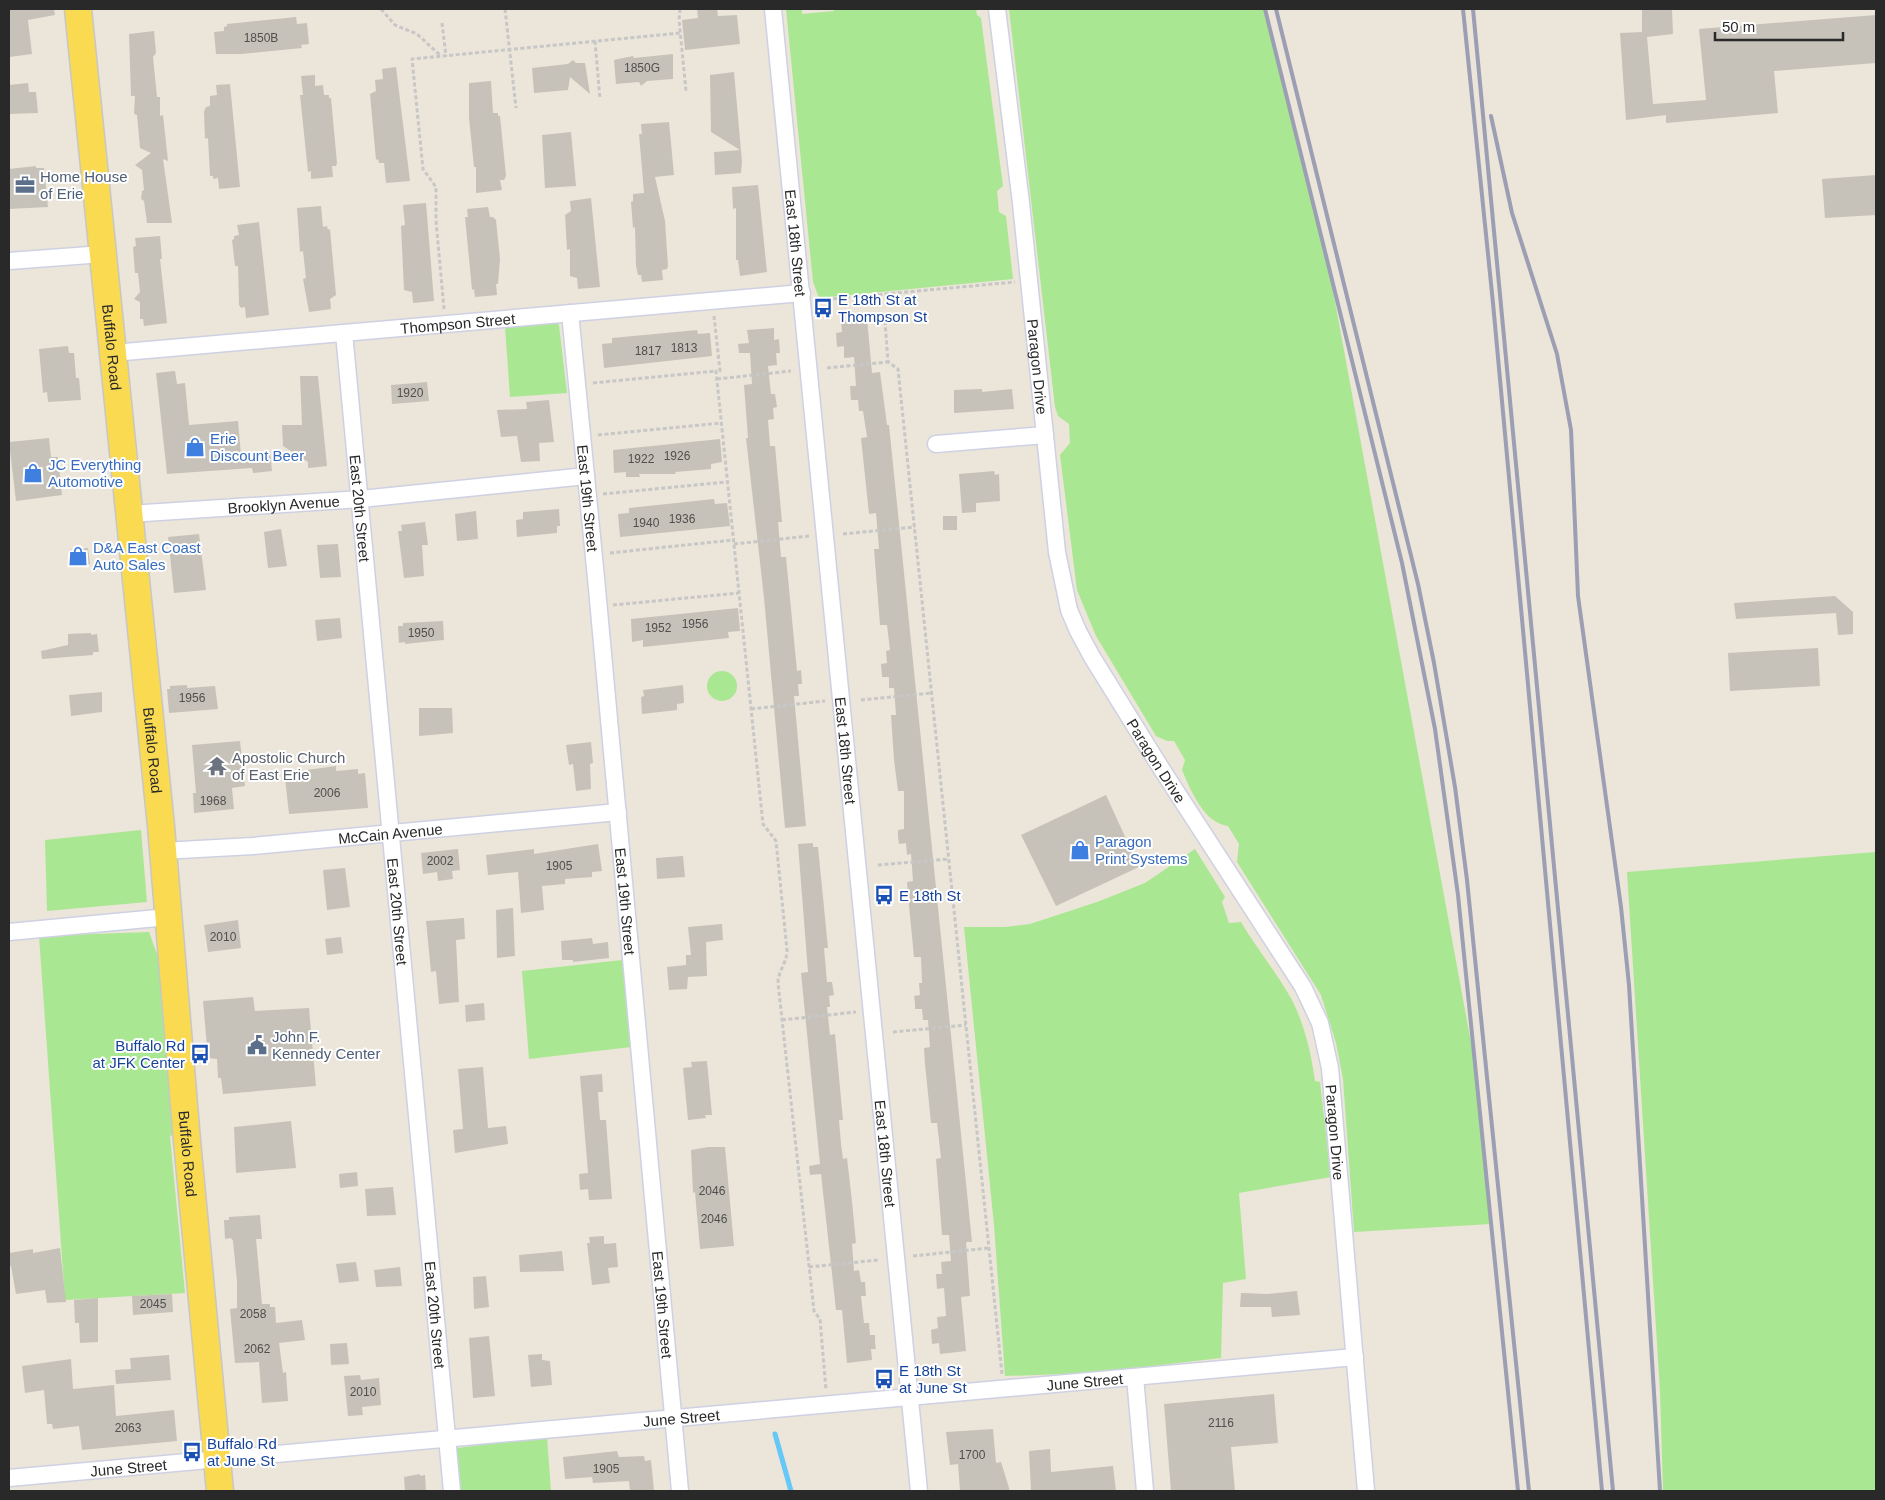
<svg xmlns="http://www.w3.org/2000/svg" width="1885" height="1500" font-family="Helvetica,sans-serif">
<style>
.green{fill:#aae792}
.lines{fill:none;stroke-linecap:round;stroke-linejoin:round}
.stream{stroke:#65c8f6;stroke-width:5}
.building{fill:#c7c2b9}
.street-casing{stroke:#ced1e3;stroke-width:19}
.primary-casing{stroke:#c7c7c7;stroke-width:29}
.path{stroke:#c7c7c7;stroke-width:3;stroke-dasharray:4 2.5;stroke-linecap:butt}
.street{stroke:#fff;stroke-width:16}
.primary{stroke:#f9da51;stroke-width:26}
.rail{stroke:#9c9eb4;stroke-width:4}
.labels{text-anchor:middle;dominant-baseline:central;stroke-width:4;stroke-linejoin:round;paint-order:stroke}
.number-label{font-size:12px;fill:#504f4d}
.service-label{font-size:15px;fill:#4e5e75;stroke:#fff;text-anchor:start}
.street-label{font-size:15px;fill:#292929;stroke:#fff}
.transit-label{font-size:15px;fill:#164399;stroke:#fff;text-anchor:start}
.shop-label{font-size:15px;fill:#366cbe;stroke:#fff;text-anchor:start}
.worship-label{font-size:15px;fill:#5b616d;stroke:#fff;text-anchor:start}
</style>
<rect width="100%" height="100%" fill="#ece5d9"/>
<path class="green" d="M786,9H802V14L834,11V9H976L977,15L981,18L1003,186L997,191L999,212L1006,216L1013,279L819,298L813,282Z
M1009,9H1264L1330,274L1474,1059L1491,1224L1354,1232L1343,1079L1336,1043L1321,995L1237,862L1239,844L1228,826C1204,823 1191,791 1182,770L1185,760L1174,741H1167L1156,736L1096,636L1077,590L1060,455L1070,443L1069,424L1058,416L1055,407Z
M557,323L559,325L567,393L510,397L505,327Z
M707 686a15 15 0 1 1 30 0a15 15 0 1 1-30 0Z
M141,830L147,902L47,911L45,840Z
M1195,849L1225,897L1222,902L1229,923L1241,922C1257,949 1277,973 1292,1000C1305,1026 1311,1053 1315,1081L1320,1082L1331,1177L1239,1193L1246,1279L1223,1283L1221,1358L1093,1373L1005,1376L994,1225L964,927H1005L1030,924L1097,902L1145,883Z
M1876,852V1491H1663L1660,1391L1627,872Z
M149,932L161,965L176,1134L170,1136L185,1293L65,1300L39,936Z
M622,960L631,1047L529,1059L522,971Z
M547,1437L551,1491H461L457,1448Z"/>
<g class="lines">
<path class="stream" d="M775,1434L791,1491"/>
</g>
<path class="building" d="M9,9H54L55,15L28,20L32,54L9,57Z
M697,9H717L718,16L737,15L740,44L685,50L682,20L698,18Z
M1642,9H1672L1673,34L1647,37L1653,104L1706,100L1699,29L1876,15V63L1774,71L1778,113L1666,123V115L1626,120L1620,33L1642,32Z
M296,17L297,24L307,23L309,44L301,45L302,48L242,54H216L214,32L224,31V27L227,26V24Z
M154,31L156,53L153,57L157,97H160V116L163,115L168,161L163,159L172,223H147L144,201L141,199L142,191L144,190L142,170L135,165L151,153L140,148L137,115L134,114L135,96H131L129,34Z
M673,54V79L647,81L641,86L639,82L616,84L614,60L633,56L634,58Z
M573,60L576,63H585L590,94L570,77L568,90L534,93L532,68L568,64Z
M396,67L410,181L386,183L384,163H379L378,159L376,160L370,94L376,91L375,80L383,79L382,69Z
M734,72L742,162L741,173L715,175L714,152L740,150L711,132L710,75Z
M315,75V86L323,85L324,95H329V98H331L337,163L336,166H332L333,177L311,179V171L308,172L300,95H303L301,76Z
M491,81L493,113H498V116H500L506,176L504,180H500L502,190L476,193V167H474L469,118V83Z
M28,83L29,92H36L38,113L9,114V85Z
M230,84L240,187L219,189L218,178L213,179V176H210L208,138L205,139L204,111L206,107L210,106V96L217,95L216,85Z
M669,122L674,175L655,177L665,221L668,266L667,269L662,270L663,280L642,282L641,275H638L636,266L635,227L633,228L631,202L633,201V194L644,193L639,134H642L641,124Z
M571,132L576,186L545,188L542,135Z
M36,166V168H44L48,207L9,209V169Z
M1876,175V215L1825,218L1822,179Z
M758,185L767,272L740,276L738,260H736V208L733,209L732,187Z
M591,198L600,287L578,289L577,278L570,276V249L567,250L565,215L571,211L570,201Z
M426,203L434,301L413,303L412,292L404,290L401,226L405,225L403,205Z
M321,206L323,227L327,226L328,230L330,229L336,295L330,299L331,309L309,312L303,279L306,278L303,251L300,252L297,208Z
M488,207L490,217H493L496,220L500,259L498,284H496L497,295L475,297L474,289L472,290L465,217H468L467,209Z
M259,222L269,315L246,318L245,307L241,308L239,305L238,266H235L232,240L234,239V236L239,235L237,225Z
M160,236L162,259H160L167,323L144,326L143,319H140V302L134,299L140,292L138,273H135L133,247L136,246L135,238Z
M867,318L872,373L880,372L887,425H889L972,1242H966L970,1296L961,1297L966,1351L940,1354L939,1343L932,1344L931,1330L938,1328L937,1317L946,1316L944,1288L937,1289L936,1274H942L941,1262L951,1261L949,1235H942L936,1159L941,1158L937,1123H931L925,1064L924,1048L930,1047L928,1020H923L922,1009H915V1003L914,996L920,995L919,983H922L921,957H914L908,895L907,882L913,881L911,854L907,855L906,843L899,844L898,837V830L904,829V791H898L894,760L891,715H896L894,688H889V677H882L881,664L887,663L886,651L890,650L887,625H880L874,549H879L876,513L869,514L861,438L867,437L863,411H859L858,400H851L850,386H856L854,357L844,358V346L837,347L836,333L842,332L841,321Z
M774,328V340L779,339L780,353H776L777,365L768,366L771,394H775L777,407L773,408L774,419L768,420L770,446H775L782,522H778L781,557H786L797,671L801,670L802,684H798L799,696H794L806,826L785,828L764,598L746,438H748L744,385L752,384L750,353H739L738,344L749,343L747,330Z
M697,330L698,334L710,333L712,356L604,368L602,344L612,343V338Z
M68,346L69,353H74L76,378H79L81,400L48,402L47,392L43,393L39,349Z
M175,371L177,384L185,383L189,425L238,421L241,455L270,451L272,471L253,473L252,468L167,474L156,373Z
M300,376H318L327,466L308,468V462L283,446L282,425H302Z
M427,382L429,401L392,404L391,385Z
M982,389V392L1012,389L1014,409L954,413V390Z
M549,400L554,442L539,443L540,461L521,462L517,436L501,437L497,410L527,409L526,402Z
M49,438L51,457H58L62,495L16,501L9,442Z
M720,439L722,462L711,464V469L675,472L676,474H639L640,477H626V472L614,473L613,450Z
M994,471L995,475L999,474L1000,501L976,503V512L962,513L959,474Z
M714,499L715,504L727,503L730,526L620,537L618,514L629,513V508Z
M559,509L560,526H557V533L517,537L516,520L523,519V512Z
M476,511L478,539L457,541L455,514Z
M943,516H957V530H943Z
M425,522L428,545H422L424,576L404,578L398,531H402L401,525Z
M281,529L287,566L268,568L264,532Z
M199,534L206,590L174,593L168,537Z
M338,544L341,577L320,578L317,545Z
M88,548L90,564L69,565L68,550Z
M1835,596L1853,612V634L1838,635L1836,613L1736,619L1734,603Z
M738,608L740,631L728,632L729,638L643,647V640L632,642L631,619Z
M340,618L342,638L317,641L315,620Z
M443,621L444,640L405,644V642L399,643L398,626H403V623Z
M91,633V635L97,634L99,652H93V655L42,659L41,651L68,645V634Z
M1818,648L1820,686L1730,691L1728,653Z
M187,685V688L215,686L218,709L169,713L167,689H170V686Z
M683,685L684,703L677,704V710L642,714L641,697L644,696L643,690Z
M102,692V712L71,716L69,695Z
M419,708H452L453,733L419,736Z
M240,741L245,786L232,788L234,809L194,813L193,793H196L192,745Z
M591,742L593,763L590,764L591,789L576,791L573,764L569,765L566,745Z
M336,766V771L358,769V774L365,773L368,808L289,814L285,778L292,776V772Z
M1106,795L1139,867L1056,906L1021,835Z
M813,843V847H818L828,948H824L827,982H832L834,995L829,996L830,1007H827L830,1035L835,1034L843,1120H839L841,1144L843,1159L847,1158L852,1201L856,1243L852,1244L854,1271L859,1270L861,1282H865L866,1296H861L864,1323H869L870,1335H875V1342L876,1349H871L872,1360L847,1363L842,1310H836L821,1174L810,1175L809,1166L820,1164L801,973L808,972L798,844Z
M598,844L602,871L592,872V877L565,879V884L542,886L544,910L521,913L518,872L488,875L486,855L534,849V854Z
M458,849L460,870L452,871L453,879L438,881L437,872L423,874L421,853Z
M683,856L685,877L657,879L656,858Z
M345,868L350,907L327,910L323,870Z
M513,908L515,956L497,958L496,910Z
M464,918L465,939L456,940L459,1002L439,1004L436,971L431,972L426,921Z
M238,920L241,948L208,952L204,925Z
M722,924L723,940L706,942L707,976L688,977L687,989L669,990L667,967L686,965V955H691L688,927Z
M341,937L343,953L327,955L325,939Z
M592,938L593,944L608,942L609,958L573,962V960H562L561,941Z
M253,997L255,1011L309,1008L316,1086L223,1094L221,1078H218L217,1059L208,1058L203,1001Z
M484,1003L485,1020L466,1022L465,1005Z
M707,1061L712,1115H705L706,1118L688,1120L683,1068L692,1067L691,1062Z
M483,1067L488,1128L506,1126L508,1144L455,1153L453,1130L463,1129L458,1069Z
M602,1074L603,1092H598L600,1120H606L612,1199L589,1200L588,1189L580,1190L579,1174L588,1173L580,1076Z
M291,1121L296,1168L236,1173L234,1127Z
M708,1147H725L734,1246L700,1249L695,1192L693,1193L691,1150Z
M357,1172L358,1186L340,1188L339,1174Z
M393,1187L396,1215L367,1216L365,1189Z
M260,1215L262,1239H256L262,1304H270V1307H275L276,1323L302,1320L305,1340L279,1343L283,1373L286,1372L288,1401L262,1403L259,1362L235,1363L230,1309L237,1308V1281L233,1241L231,1238L225,1239L224,1220H229V1217Z
M604,1236V1244L616,1243L618,1267L608,1268L610,1283L592,1285L587,1243H590L589,1237Z
M60,1248L66,1302L47,1303L45,1290L16,1294L11,1266H9V1253L33,1249V1253Z
M562,1251L564,1271L520,1272L519,1255Z
M356,1262L359,1281L339,1283L336,1264Z
M400,1267L402,1286L376,1287L374,1270Z
M486,1276L489,1307L474,1309L473,1277Z
M1297,1291L1300,1315L1272,1317L1271,1307H1240L1241,1293L1268,1294Z
M172,1294L173,1312L133,1315L132,1296Z
M98,1298V1342L80,1343L79,1323H75L74,1300Z
M489,1336L495,1396L473,1398L469,1338Z
M347,1343L349,1364L331,1365L330,1344Z
M542,1354V1360L550,1361L552,1385L531,1387L528,1355Z
M169,1355L171,1380L116,1384L115,1370L131,1369L130,1358Z
M71,1359L73,1389L114,1385L116,1416L174,1410L177,1441L82,1450L79,1426L53,1429L52,1424H47L44,1390L25,1393L22,1366Z
M360,1375L361,1380L379,1378L381,1405L362,1407L363,1415L348,1416L344,1376Z
M1274,1394L1278,1443L1231,1447L1235,1491H1171L1164,1404Z
M993,1429L996,1463L1001,1462L1010,1491H960L958,1464L950,1465L946,1432Z
M1050,1449L1051,1472L1113,1466L1116,1491H1031L1029,1451Z
M617,1451L619,1457L644,1456L645,1461L651,1460L654,1491H630L629,1481L593,1483L592,1477L565,1479L563,1457Z
M420,1474V1476L425,1475L426,1491H405L404,1477Z"/>
<g class="lines">
<defs>
<g id="street">
<path id="s1" d="M773,9L919,1491"/>
<path id="s2" d="M997,9L1021,203L1057,552L1069,610L1078,631L1092,657L1159,765L1303,987L1320,1023L1330,1068L1366,1491"/>
<path d="M9,261L103,254"/>
<path id="s3" d="M570,313L596,578L680,1491"/>
<path id="s4" d="M344,333L452,1491"/>
<path id="s5" d="M113,353L802,293"/>
<path d="M936,444L1045,435"/>
<path id="s6" d="M129,514L361,499L586,476"/>
<path id="s7" d="M162,851L253,846L618,812"/>
<path d="M9,932L168,917"/>
<path d="M1135,1377L1145,1491"/>
<path id="s8" d="M9,1478L1355,1357"/>
</g>
<g id="primary">
<path id="s9" d="M78,9L161,826L187,1141L220,1491"/>
</g>
</defs>
<use href="#street" class="street-casing"/>
<use href="#primary" class="primary-casing"/>
<path class="path" d="M381,9L395,25L417,34L441,56
M505,9L516,108
M680,9L679,20L686,91
M442,23L446,56
M595,41L600,99
M820,300L1015,282
M444,309L436,221V187L423,169L412,59L680,33
M714,316L720,371H716L763,824L776,841L787,950C787,963 778,971 778,983L814,1311L820,1319L826,1390
M885,321L888,362L898,369L1002,1374
M827,368L888,362
M717,379L791,371
M593,383L716,371
M598,435L721,423
M603,494L727,482
M843,534L915,527
M734,544L809,536
M610,553L733,540
M613,605L739,593
M861,700L932,693
M751,709L825,701
M878,865L949,859
M782,1020L856,1012
M893,1032L966,1025
M913,1256L989,1248
M809,1267L878,1260"/>
<use href="#street" class="street"/>
<use href="#primary" class="primary"/>
<path class="rail" d="M1265,9L1402,563L1435,729L1458,895L1518,1491
M1276,9L1418,584L1434,663L1455,787L1467,880L1529,1491
M1463,9L1493,303L1602,1491
M1473,9L1613,1491
M1491,116L1512,213L1557,354L1571,430L1578,596L1621,907L1629,985L1660,1491"/>
</g>
<defs>
<symbol id="office-bare" viewBox="-9 -9 18 18"><path d="M-6-3h4V-5.5h4V-3h4V5H-6ZM-1-4.5V-3h2v-1.5ZM-6 0V1H6V0Z" fill="#5c6f8a" stroke="#fff" stroke-width="2.5" paint-order="stroke"/></symbol>
<symbol id="bus-bare" viewBox="-9 -9 18 18"><path d="M-5-6H5V4H4V6H2V4H-2V6H-4V4H-5ZM-3.5-4V0h7V-4ZM-3.5 1.2v1.5H-2V1.2ZM2 1.2v1.5H3.5V1.2Z" fill="#1a4fb4" stroke="#fff" stroke-width="2.5" paint-order="stroke"/></symbol>
<symbol id="shop-bare" viewBox="-9 -9 18 18"><path d="M-5-2.5h2.3a2.7 3.5 0 0 1 5.4 0H5L5.5 6h-11ZM-1.5-2.5h3a1.5 2.3 0 0 0-3 0Z" fill="#3f7fe0" stroke="#fff" stroke-width="2.5" paint-order="stroke"/></symbol>
<symbol id="temple-bare" viewBox="-9 -9 18 18"><path d="M0-6L5-2H3V0L6.5 2.5H4V6H1.5V3h-3V6H-4V2.5H-6.5L-3 0V-2H-5Z" fill="#6b7280" stroke="#fff" stroke-width="2.5" paint-order="stroke"/></symbol>
<symbol id="civic-bare" viewBox="-9 -9 18 18"><path d="M-.6-6.5H3V-4.5H.6V-3L4-1V1h2V6H-6V1h2V-1L-.6-3ZM-1.2 2.5V6h2.4V2.5Z" fill="#5c6f8a" stroke="#fff" stroke-width="2.5" paint-order="stroke"/></symbol>
</defs>
<g fill-rule="evenodd">
<use href="#office-bare" x="11" y="171" width="28" height="28"/>
<use href="#bus-bare" x="809" y="294" width="28" height="28"/>
<use href="#shop-bare" x="181" y="433" width="28" height="28"/>
<use href="#shop-bare" x="19" y="459" width="28" height="28"/>
<use href="#shop-bare" x="64" y="542" width="28" height="28"/>
<use href="#temple-bare" x="203" y="752" width="28" height="28"/>
<use href="#shop-bare" x="1066" y="836" width="28" height="28"/>
<use href="#bus-bare" x="870" y="881" width="28" height="28"/>
<use href="#civic-bare" x="243" y="1031" width="28" height="28"/>
<use href="#bus-bare" x="186" y="1040" width="28" height="28"/>
<use href="#bus-bare" x="870" y="1365" width="28" height="28"/>
<use href="#bus-bare" x="178" y="1438" width="28" height="28"/>
</g>
<g class="labels">
<g class="number-label">
<text x="261" y="38">1850B</text>
<text x="642" y="68">1850G</text>
<text x="684" y="348">1813</text>
<text x="648" y="351">1817</text>
<text x="410" y="393">1920</text>
<text x="677" y="456">1926</text>
<text x="641" y="459">1922</text>
<text x="682" y="519">1936</text>
<text x="646" y="523">1940</text>
<text x="695" y="624">1956</text>
<text x="658" y="628">1952</text>
<text x="421" y="633">1950</text>
<text x="192" y="698">1956</text>
<text x="327" y="793">2006</text>
<text x="213" y="801">1968</text>
<text x="440" y="861">2002</text>
<text x="559" y="866">1905</text>
<text x="223" y="937">2010</text>
<text x="712" y="1191">2046</text>
<text x="714" y="1219">2046</text>
<text x="153" y="1304">2045</text>
<text x="253" y="1314">2058</text>
<text x="257" y="1349">2062</text>
<text x="363" y="1392">2010</text>
<text x="1221" y="1423">2116</text>
<text x="128" y="1428">2063</text>
<text x="972" y="1455">1700</text>
<text x="606" y="1469">1905</text>
</g>
<g class="service-label">
<text x="40" y="176">Home House<tspan x="40" dy="17">of Erie</tspan></text>
<text x="272" y="1036">John F.<tspan x="272" dy="17">Kennedy Center</tspan></text>
</g>
<g class="street-label">
<text stroke="none"><textPath href="#s1" startOffset="235">East 18th Street</textPath></text>
<text stroke="none"><textPath href="#s5" startOffset="346">Thompson Street</textPath></text>
<text stroke="none"><textPath href="#s9" startOffset="340">Buffalo Road</textPath></text>
<text stroke="none"><textPath href="#s2" startOffset="360">Paragon Drive</textPath></text>
<text stroke="none"><textPath href="#s3" startOffset="186">East 19th Street</textPath></text>
<text stroke="none"><textPath href="#s6" startOffset="155">Brooklyn Avenue</textPath></text>
<text stroke="none"><textPath href="#s4" startOffset="176">East 20th Street</textPath></text>
<text stroke="none"><textPath href="#s9" startOffset="745">Buffalo Road</textPath></text>
<text stroke="none"><textPath href="#s1" startOffset="745">East 18th Street</textPath></text>
<text stroke="none"><textPath href="#s2" startOffset="780">Paragon Drive</textPath></text>
<text stroke="none"><textPath href="#s7" startOffset="229">McCain Avenue</textPath></text>
<text stroke="none"><textPath href="#s3" startOffset="591">East 19th Street</textPath></text>
<text stroke="none"><textPath href="#s4" startOffset="581">East 20th Street</textPath></text>
<text stroke="none"><textPath href="#s2" startOffset="1200">Paragon Drive</textPath></text>
<text stroke="none"><textPath href="#s9" startOffset="1150">Buffalo Road</textPath></text>
<text stroke="none"><textPath href="#s1" startOffset="1150">East 18th Street</textPath></text>
<text stroke="none"><textPath href="#s3" startOffset="996">East 19th Street</textPath></text>
<text stroke="none"><textPath href="#s4" startOffset="986">East 20th Street</textPath></text>
<text stroke="none"><textPath href="#s8" startOffset="1080">June Street</textPath></text>
<text stroke="none"><textPath href="#s8" startOffset="675">June Street</textPath></text>
<text stroke="none"><textPath href="#s8" startOffset="120">June Street</textPath></text>
</g>
<g class="transit-label">
<text x="838" y="299">E 18th St at<tspan x="838" dy="17">Thompson St</tspan></text>
<text x="899" y="895">E 18th St</text>
<text x="185" y="1045" text-anchor="end">Buffalo Rd<tspan x="185" dy="17">at JFK Center</tspan></text>
<text x="899" y="1370">E 18th St<tspan x="899" dy="17">at June St</tspan></text>
<text x="207" y="1443">Buffalo Rd<tspan x="207" dy="17">at June St</tspan></text>
</g>
<g class="shop-label">
<text x="210" y="438">Erie<tspan x="210" dy="17">Discount Beer</tspan></text>
<text x="48" y="464">JC Everything<tspan x="48" dy="17">Automotive</tspan></text>
<text x="93" y="547">D&amp;A East Coast<tspan x="93" dy="17">Auto Sales</tspan></text>
<text x="1095" y="841">Paragon<tspan x="1095" dy="17">Print Systems</tspan></text>
</g>
<g class="worship-label">
<text x="232" y="757">Apostolic Church<tspan x="232" dy="17">of East Erie</tspan></text>
</g>
</g>
<rect width="1885" height="1500" fill="none" stroke="#292929" stroke-width="20"/>
<path d="M1715 32v8h128v-8" fill="none" stroke="#292929" stroke-width="2.5"/>
<text x="1722" y="32" font-size="15" fill="#292929" stroke="#ffffff" stroke-width="4" paint-order="stroke">50 m</text>
</svg>
